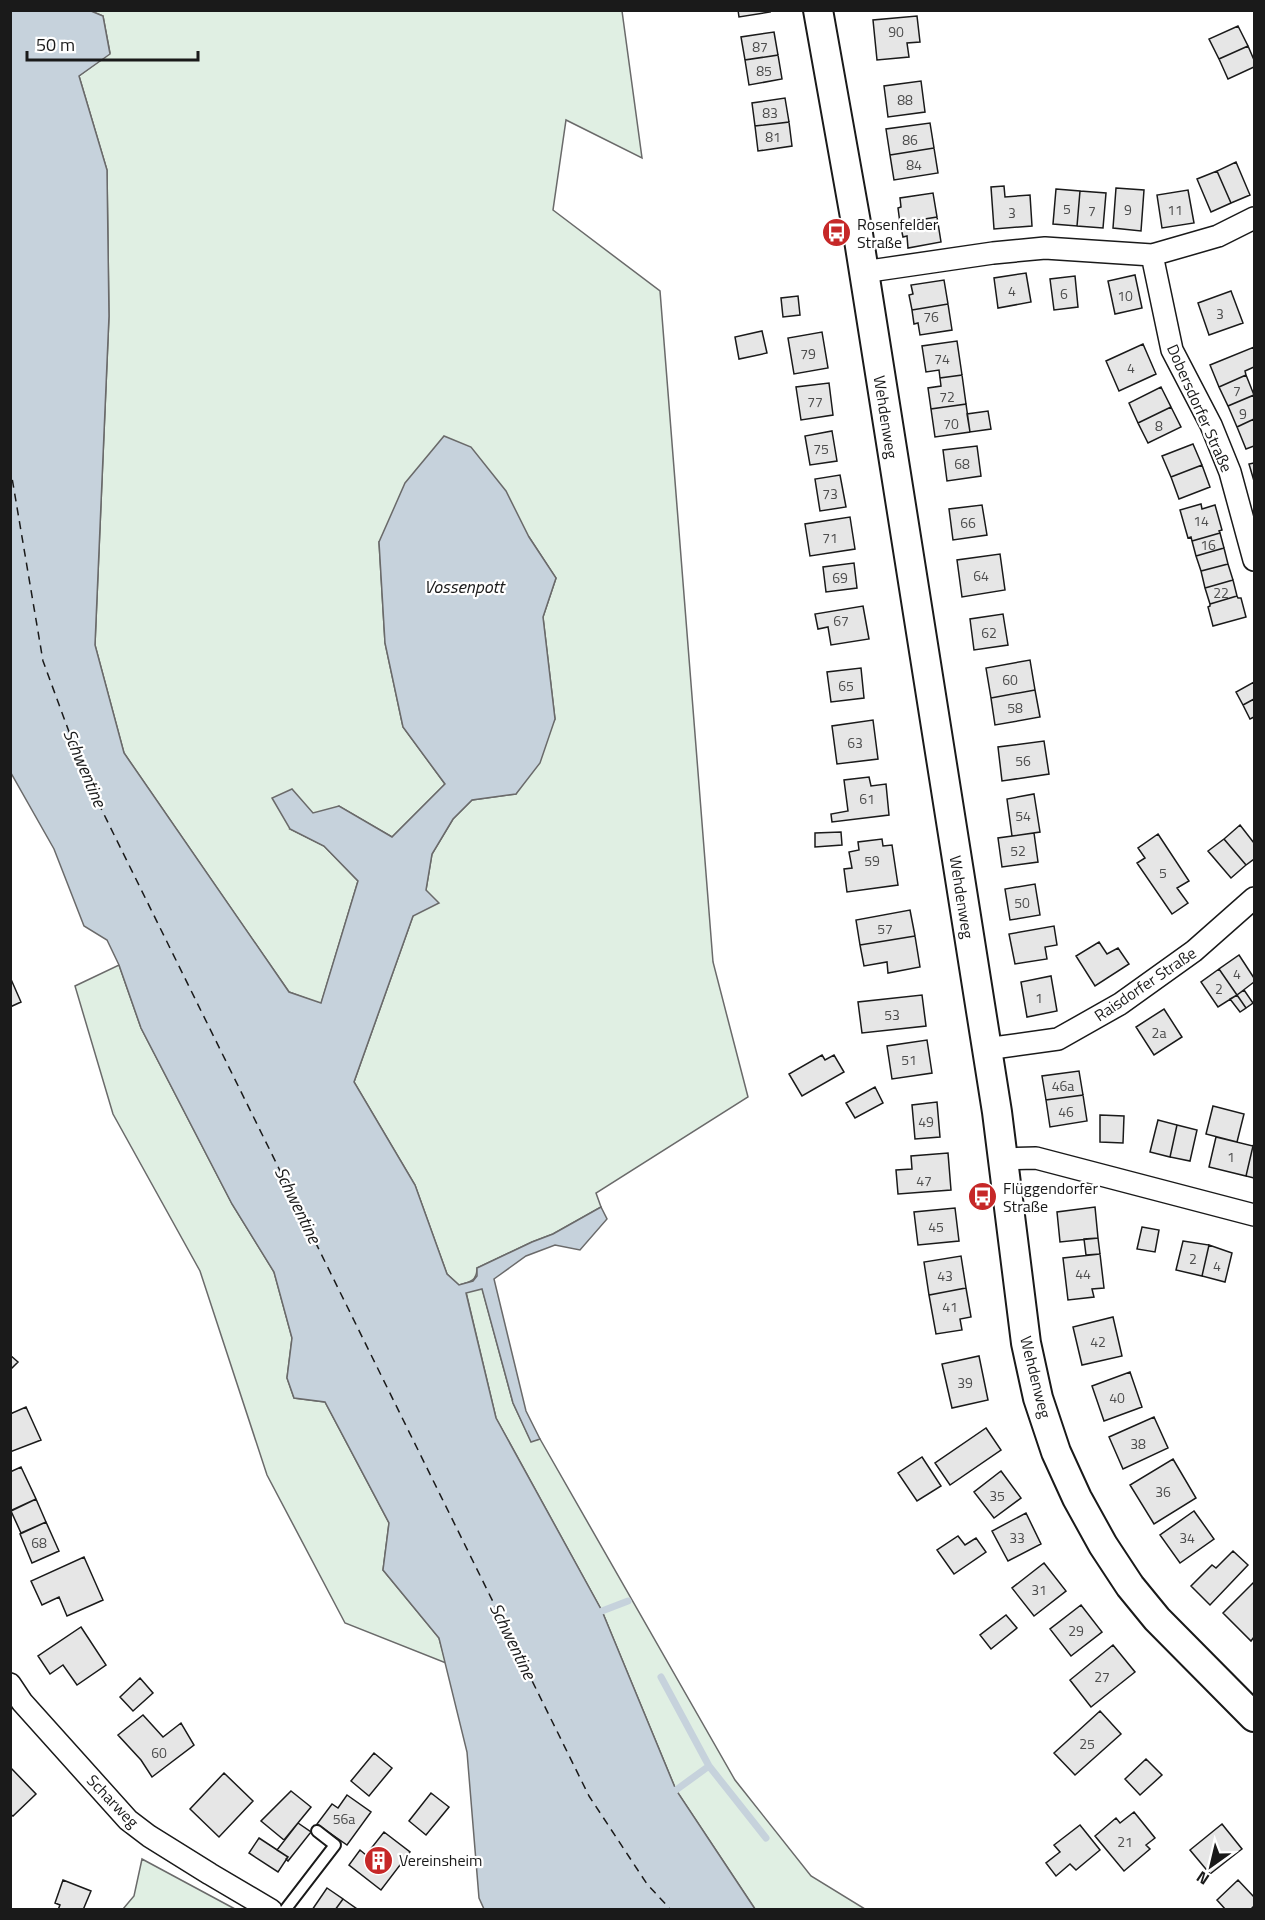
<svg xmlns="http://www.w3.org/2000/svg" width="1265" height="1920" font-family="'Titillium Web',sans-serif">
<style>
.green{fill:#e0efe3;stroke:#6a6a6a;stroke-width:1.5}
.water{fill:#c6d2dc;stroke:#6a6a6a;stroke-width:1.5}
.lines{fill:none;stroke-linecap:round;stroke-linejoin:round}
.stream{stroke:#c6d2dc;stroke-width:7}
.ferry{stroke:#1a1a1a;stroke-width:1.5;stroke-dasharray:8 6;stroke-linecap:butt}
.building{fill:#e6e6e6;stroke:#1a1a1a;stroke-width:1.5}
.lane-casing{stroke:#1a1a1a;stroke-width:14}
.street-casing{stroke:#1a1a1a;stroke-width:24}
.secondary-casing{stroke:#1a1a1a;stroke-width:32}
.lane{stroke:#fff;stroke-width:10}
.street{stroke:#fff;stroke-width:21}
.secondary{stroke:#fff;stroke-width:28}
.labels{text-anchor:middle;dominant-baseline:central;stroke-width:4.5;stroke-linejoin:round;paint-order:stroke}
.number-label{font-size:14px;fill:#4d4d4d}
.poi-label{font-size:16px;fill:#1a1a1a;stroke:#fff;text-anchor:start}
.street-label{font-size:16px;fill:#1a1a1a;stroke:#fff}
.water-label{font-size:18px;font-style:italic;fill:#1a1a1a;stroke:#fff}
</style>
<rect width="100%" height="100%" fill="#fff"/>
<path class="green" d="M91,11H622L642,158L566,120L553,210L660,291L713,962L748,1097L596,1193L601,1207L553,1234L532,1242L477,1268C477,1281 470,1282 459,1285L447,1274L415,1185L354,1082L413,916L426,890L432,854L453,819L472,800L516,794L555,719L543,617L556,578L529,537L379,542L385,643L403,727L445,784L392,837L339,806L290,829L324,846L358,881L321,1004L289,992L124,753L95,645L109,316L107,170L79,76L110,53L103,16Z
M119,965L141,1028L232,1204L274,1272L292,1338L287,1378L294,1398L325,1402L389,1523L383,1570L439,1638L446,1663L345,1623L267,1475L200,1271L113,1114L75,986Z
M482,1288L513,1403L531,1441L540,1439L735,1780L811,1876L865,1909H755L676,1790L602,1611L496,1418L466,1292Z
M142,1859L235,1909H123L134,1896Z"/>
<path class="water" d="M10,11H91L103,16L110,54L79,76L107,170L109,316L95,645L124,753L289,992L321,1003L358,881L324,846L290,829L272,798L292,789L313,813L339,806L392,837L445,784L403,727L385,643L379,542L405,483L444,436L471,447L506,491L529,537L556,578L543,617L555,719L540,763L516,794L472,800L453,819L432,854L426,890L439,903L413,916L354,1082L415,1185L447,1274L459,1285L473,1281L477,1276V1268L532,1242L553,1234L601,1207L607,1219L580,1250L555,1245L526,1256L494,1279L526,1411L540,1439L531,1442L513,1403L482,1289L466,1293L496,1418L602,1611L676,1790L755,1909H484L479,1898L467,1752L439,1638L383,1570L389,1523L325,1402L294,1398L287,1378L292,1338L274,1272L232,1204L141,1028L119,965L107,940L84,926L54,849L11,773Z"/>
<g class="lines">
<path class="stream" d="M602,1611L628,1601
M661,1677L709,1766L766,1838
M676,1790L709,1766"/>
<path class="ferry" d="M10,466L43,661L86,778L589,1796L647,1884L671,1910"/>
</g>
<path class="building" d="M738,10H769L770,12L739,17Z
M917,16L920,42L907,43L909,57L877,60L873,20Z
M1238,26L1248,46L1219,59L1209,39Z
M774,32L778,55L745,60L741,37Z
M1248,46L1254,60V67L1228,79L1219,59Z
M778,55L782,79L749,85L745,60Z
M921,81L925,112L888,117L884,86Z
M785,98L789,122L755,126L752,103Z
M789,122L792,146L758,151L755,126Z
M930,123L934,148L890,155L886,129Z
M934,148L938,173L894,180L890,155Z
M1236,162L1250,195L1231,203L1217,171Z
M1217,171L1231,203L1211,212L1197,179Z
M1004,186L1005,197L1030,195L1032,226L994,229L991,187Z
M1116,188L1144,190L1141,231L1113,228Z
M1056,189L1080,191L1077,226L1053,224Z
M1188,190L1194,223L1162,228L1157,195Z
M1080,191L1106,193L1103,228L1077,226Z
M933,193L937,217L900,223L898,208L901,207L900,198Z
M937,217L941,242L908,248L907,236L903,237L900,223Z
M1026,273L1031,302L998,308L994,278Z
M1135,275L1142,308L1115,314L1108,281Z
M1075,276L1078,307L1054,310L1050,279Z
M944,280L948,304L912,310L909,295L913,294L911,285Z
M1231,291L1243,323L1209,335L1198,303Z
M798,296L800,315L783,317L781,298Z
M948,304L952,330L920,335L918,323L914,324L912,310Z
M762,331L767,353L739,359L735,337Z
M822,332L828,368L794,374L788,338Z
M957,341L962,375L940,378L939,370L926,372L922,346Z
M1143,344L1156,374L1119,391L1106,361Z
M1254,347V367L1245,371L1246,375L1219,387L1210,365Z
M962,375L966,404L931,409L928,388L941,386L940,378Z
M1246,375L1254,395L1228,406L1219,387Z
M829,383L833,415L801,420L796,387Z
M1161,387L1171,407L1138,423L1129,403Z
M1254,395V419L1237,427L1228,406Z
M966,404L970,432L935,437L931,409Z
M1171,407L1181,427L1148,443L1138,423Z
M988,411L991,429L970,432L967,414Z
M1254,419V446L1246,449L1237,427Z
M832,431L837,461L810,465L805,436Z
M1193,444L1202,465L1171,477L1162,456Z
M977,446L981,476L947,481L943,450Z
M1254,463V481L1249,464Z
M1202,465L1210,487L1179,499L1171,477Z
M840,475L846,507L820,511L815,479Z
M1201,504L1202,509L1215,505L1222,530L1219,531L1220,533L1192,541L1191,537L1188,538L1180,510Z
M982,505L987,535L953,540L949,509Z
M850,517L855,549L810,556L805,524Z
M1220,533L1224,548L1196,556L1192,541Z
M1224,548L1228,564L1201,571L1196,556Z
M1000,554L1005,590L962,597L957,560Z
M854,563L857,588L826,592L823,567Z
M1228,564L1233,580L1205,588L1201,571Z
M1233,580L1237,596L1210,604L1205,588Z
M1237,596L1238,598H1241L1246,617L1213,626L1208,607L1210,606V604Z
M863,606L869,639L831,645L828,627L818,629L815,614Z
M1003,614L1008,645L974,650L970,619Z
M1030,660L1035,690L991,698L986,668Z
M861,668L864,698L831,702L827,672Z
M1254,682V699L1243,705L1236,692Z
M1035,690L1040,717L995,725L991,698Z
M1254,699V717L1250,719L1243,705Z
M873,720L878,759L837,764L832,726Z
M1044,741L1049,774L1002,781L998,747Z
M869,777L871,786L886,784L889,815L832,822L831,814L848,811L844,780Z
M1034,794L1040,832L1012,836L1007,799Z
M1240,825L1254,843V859L1246,865L1224,839Z
M841,832L842,845L815,847V833Z
M1034,833L1038,862L1002,867L998,838Z
M1158,834L1189,881L1177,888L1188,903L1172,914L1137,863L1145,858L1138,848Z
M882,839L883,846L892,845L898,885L847,892L844,869L852,868L849,852L859,850L858,842Z
M1224,839L1246,865L1231,878L1208,851Z
M1035,884L1040,915L1010,920L1005,889Z
M910,910L915,936L860,945L856,920Z
M1054,926L1057,945L1045,947L1047,959L1015,964L1009,934Z
M915,936L920,967L888,973L887,962L864,966L860,945Z
M1099,942L1107,954L1118,948L1129,964L1095,986L1076,956Z
M1239,955L1254,978V982L1237,995L1219,969Z
M1219,969L1237,995L1218,1007L1201,982Z
M1051,976L1057,1011L1027,1017L1021,982Z
M10,977L21,1002L10,1007Z
M1244,990L1253,1003L1246,1008L1237,995Z
M922,995L926,1026L862,1033L858,1002Z
M1237,995L1246,1008L1240,1012L1230,999Z
M1164,1009L1182,1037L1154,1055L1136,1027Z
M927,1040L932,1073L892,1079L887,1046Z
M822,1055L825,1060L834,1055L844,1072L802,1096L789,1074Z
M1079,1071L1083,1095L1046,1100L1042,1076Z
M875,1087L883,1103L855,1118L846,1103Z
M1083,1095L1087,1121L1050,1127L1046,1100Z
M937,1102L940,1137L915,1139L912,1105Z
M1213,1106L1244,1114L1237,1142L1206,1134Z
M1100,1115L1124,1116L1123,1143L1100,1142Z
M1158,1120L1177,1125L1170,1157L1150,1152Z
M1177,1125L1197,1130L1190,1161L1170,1157Z
M1216,1137L1253,1146L1246,1176L1209,1167Z
M1253,1146L1254,1147V1178L1246,1176Z
M948,1153L951,1190L898,1194L896,1170L912,1169L911,1156Z
M1095,1207L1098,1238L1060,1242L1057,1212Z
M955,1208L959,1241L918,1245L914,1212Z
M1142,1227L1159,1230L1155,1252L1137,1249Z
M1098,1238L1100,1254L1086,1255L1084,1239Z
M1183,1241L1209,1245L1202,1276L1176,1270Z
M1209,1245L1232,1253L1225,1282L1202,1276Z
M1100,1254L1104,1288L1092,1289L1094,1297L1068,1300L1063,1258Z
M961,1256L966,1288L929,1295L924,1262Z
M966,1288L971,1317L960,1319L962,1330L936,1334L929,1295Z
M1113,1317L1122,1356L1082,1365L1073,1327Z
M10,1355L18,1362L10,1370Z
M979,1356L988,1400L952,1408L942,1364Z
M1130,1372L1142,1407L1104,1421L1092,1386Z
M26,1407L41,1440L10,1452V1414Z
M1154,1417L1168,1448L1123,1469L1109,1437Z
M986,1428L1001,1450L950,1485L935,1463Z
M922,1457L941,1486L917,1501L898,1473Z
M1173,1459L1196,1498L1154,1524L1130,1485Z
M21,1467L36,1499L10,1511V1472Z
M1001,1471L1021,1498L994,1518L974,1492Z
M36,1499L46,1522L21,1533L11,1511Z
M1194,1511L1214,1539L1180,1563L1160,1535Z
M1026,1513L1041,1544L1008,1561L992,1531Z
M46,1522L59,1551L32,1563L20,1534Z
M958,1536L965,1545L976,1538L986,1552L954,1574L937,1550Z
M1233,1551L1248,1565L1210,1605L1191,1586L1212,1565L1216,1568Z
M84,1557L103,1600L67,1616L59,1597L42,1605L31,1581Z
M1044,1563L1066,1591L1034,1616L1012,1588Z
M1254,1582V1637L1251,1641L1223,1613Z
M1081,1605L1102,1632L1071,1656L1050,1629Z
M1006,1615L1017,1628L991,1649L980,1635Z
M81,1627L106,1665L77,1685L63,1665L50,1674L38,1656Z
M1113,1645L1135,1672L1091,1707L1070,1680Z
M140,1678L153,1693L133,1711L120,1697Z
M1100,1711L1121,1734L1075,1775L1054,1753Z
M143,1715L163,1737L181,1723L194,1745L152,1777L141,1760L118,1735Z
M374,1753L392,1768L369,1796L351,1781Z
M1146,1759L1162,1775L1140,1795L1125,1779Z
M10,1767L36,1794L13,1816L10,1814Z
M224,1773L253,1801L219,1837L190,1809Z
M291,1791L311,1807L284,1840L261,1821Z
M431,1793L449,1807L426,1835L409,1821Z
M347,1795L371,1812L347,1845L317,1824L332,1804L338,1808Z
M1134,1812L1155,1838L1146,1845L1150,1849L1124,1871L1095,1836L1116,1818L1120,1823Z
M298,1823L311,1832L288,1861L286,1859L288,1857L277,1850Z
M1222,1824L1242,1849L1210,1874L1190,1850Z
M1080,1825L1100,1850L1076,1870L1070,1864L1056,1876L1046,1863L1060,1852L1054,1845Z
M384,1832L410,1852L381,1890L349,1865L360,1850L366,1855Z
M259,1838L288,1857L278,1872L249,1853Z
M63,1880L91,1891L83,1910H58L60,1905L55,1903Z
M1238,1880L1254,1897V1906L1250,1910H1226L1217,1900Z
M327,1888L343,1899L335,1910H312Z
M343,1899L357,1909V1910H335Z"/>
<g class="lines">
<defs>
<path id="lane" d="M285,1910L335,1845L317,1831"/>
<path id="street" d="M1152,255L1172,350L1211,425L1230,472L1254,560
M863,272L993,253L1045,248L1152,255L1218,236L1254,218
M986,1049L1058,1039L1120,1004L1194,951L1254,898
M1003,1159L1036,1158L1254,1215
M10,1684L22,1702L128,1820L149,1836L210,1874L271,1910"/>
<path id="secondary" d="M818,10L858,234L997,1112L1026,1343L1038,1398L1056,1452L1077,1498L1103,1545L1130,1586L1157,1619L1254,1717"/>
</defs>
<use href="#lane" class="lane-casing"/>
<use href="#street" class="street-casing"/>
<use href="#secondary" class="secondary-casing"/>
<use href="#lane" class="lane"/>
<use href="#street" class="street"/>
<use href="#secondary" class="secondary"/>
</g>
<defs>
<symbol id="bus-disc" viewBox="-11 -11 22 22"><circle r="9.5" fill="#c62828" stroke="#fff"/><path d="M-5-6H5V4H4V6H2V4H-2V6H-4V4H-5ZM-3.5-4V0h7V-4ZM-3.5 1.2v1.5H-2V1.2ZM2 1.2v1.5H3.5V1.2Z" fill="#fff"/></symbol>
<symbol id="building-disc" viewBox="-11 -11 22 22"><circle r="9.5" fill="#c62828" stroke="#fff"/><path d="M-4-6H4V6H1V3H-1V6H-4ZM-2.5-4.3h1.7v1.8h-1.7ZM.8-4.3h1.7v1.8H.8ZM-2.5-1h1.7V.8h-1.7ZM.8-1h1.7V.8H.8Z" fill="#fff"/></symbol>
</defs>
<g fill-rule="evenodd">
<use href="#bus-disc" x="820" y="216" width="33" height="33"/>
<use href="#bus-disc" x="966" y="1180" width="33" height="33"/>
<use href="#building-disc" x="362" y="1844" width="33" height="33"/>
</g>
<g class="labels">
<g class="number-label">
<text x="896" y="31">90</text>
<text x="760" y="46">87</text>
<text x="764" y="70">85</text>
<text x="905" y="99">88</text>
<text x="770" y="112">83</text>
<text x="773" y="136">81</text>
<text x="910" y="139">86</text>
<text x="914" y="164">84</text>
<text x="1067" y="208">5</text>
<text x="1128" y="209">9</text>
<text x="1175" y="209">11</text>
<text x="1092" y="210">7</text>
<text x="1012" y="212">3</text>
<text x="1012" y="290">4</text>
<text x="1064" y="293">6</text>
<text x="1125" y="295">10</text>
<text x="1220" y="313">3</text>
<text x="931" y="316">76</text>
<text x="808" y="353">79</text>
<text x="942" y="358">74</text>
<text x="1131" y="367">4</text>
<text x="1237" y="390">7</text>
<text x="947" y="396">72</text>
<text x="815" y="401">77</text>
<text x="1243" y="413">9</text>
<text x="951" y="423">70</text>
<text x="1159" y="425">8</text>
<text x="821" y="448">75</text>
<text x="962" y="463">68</text>
<text x="830" y="493">73</text>
<text x="1201" y="520">14</text>
<text x="968" y="522">66</text>
<text x="830" y="537">71</text>
<text x="1208" y="544">16</text>
<text x="981" y="575">64</text>
<text x="840" y="577">69</text>
<text x="1221" y="592">22</text>
<text x="841" y="620">67</text>
<text x="989" y="632">62</text>
<text x="1010" y="679">60</text>
<text x="846" y="685">65</text>
<text x="1015" y="707">58</text>
<text x="855" y="742">63</text>
<text x="1023" y="760">56</text>
<text x="867" y="798">61</text>
<text x="1023" y="815">54</text>
<text x="1018" y="850">52</text>
<text x="872" y="860">59</text>
<text x="1163" y="872">5</text>
<text x="1022" y="902">50</text>
<text x="885" y="928">57</text>
<text x="1237" y="973">4</text>
<text x="1219" y="988">2</text>
<text x="1039" y="997">1</text>
<text x="892" y="1014">53</text>
<text x="1159" y="1032">2a</text>
<text x="909" y="1059">51</text>
<text x="1063" y="1085">46a</text>
<text x="1066" y="1111">46</text>
<text x="926" y="1121">49</text>
<text x="1231" y="1156">1</text>
<text x="924" y="1180">47</text>
<text x="936" y="1226">45</text>
<text x="1193" y="1258">2</text>
<text x="1217" y="1265">4</text>
<text x="1083" y="1273">44</text>
<text x="945" y="1275">43</text>
<text x="950" y="1306">41</text>
<text x="1098" y="1341">42</text>
<text x="965" y="1382">39</text>
<text x="1117" y="1397">40</text>
<text x="1138" y="1443">38</text>
<text x="1163" y="1491">36</text>
<text x="997" y="1495">35</text>
<text x="1017" y="1537">33</text>
<text x="1187" y="1537">34</text>
<text x="39" y="1542">68</text>
<text x="1039" y="1589">31</text>
<text x="1076" y="1630">29</text>
<text x="1102" y="1676">27</text>
<text x="1087" y="1743">25</text>
<text x="159" y="1752">60</text>
<text x="344" y="1818">56a</text>
<text x="1125" y="1841">21</text>
</g>
<g class="poi-label">
<text x="857" y="224">Rosenfelder<tspan x="857" dy="18">Straße</tspan></text>
<text x="1003" y="1188">Flüggendorfer<tspan x="1003" dy="18">Straße</tspan></text>
<text x="399" y="1860">Vereinsheim</text>
</g>
<g class="street-label">
<text transform="translate(1200 408) rotate(66)">Dobersdorfer Straße</text>
<text transform="translate(886 417) rotate(81)">Wehdenweg</text>
<text transform="translate(962 897) rotate(81)">Wehdenweg</text>
<text transform="translate(1145 984) rotate(-34)">Raisdorfer Straße</text>
<text transform="translate(1036 1377) rotate(76)">Wehdenweg</text>
<text transform="translate(113 1801) rotate(46)">Scharweg</text>
</g>
<g class="water-label">
<text x="464" y="586">Vossenpott</text>
<text transform="translate(85 768) rotate(67)">Schwentine</text>
<text transform="translate(298 1205) rotate(64)">Schwentine</text>
<text transform="translate(513 1641) rotate(64)">Schwentine</text>
</g>
</g>
<rect width="1265" height="1920" fill="none" stroke="#1a1a1a" stroke-width="24"/>
<g transform="translate(1211 1866) rotate(214)" stroke="#ffffff" stroke-width="4.5" paint-order="stroke">
<path d="M0-4.5L10 22L0 15L-10 22Z" fill="#1a1a1a"/>
<text y="-9" font-size="16" font-weight="bold" text-anchor="middle" fill="#1a1a1a">N</text>
</g>
<path d="M27 51v9h171v-9" fill="none" stroke="#1a1a1a" stroke-width="3"/>
<text x="36" y="51" font-size="18" fill="#1a1a1a" stroke="#ffffff" stroke-width="4.5" paint-order="stroke">50 m</text>
</svg>
